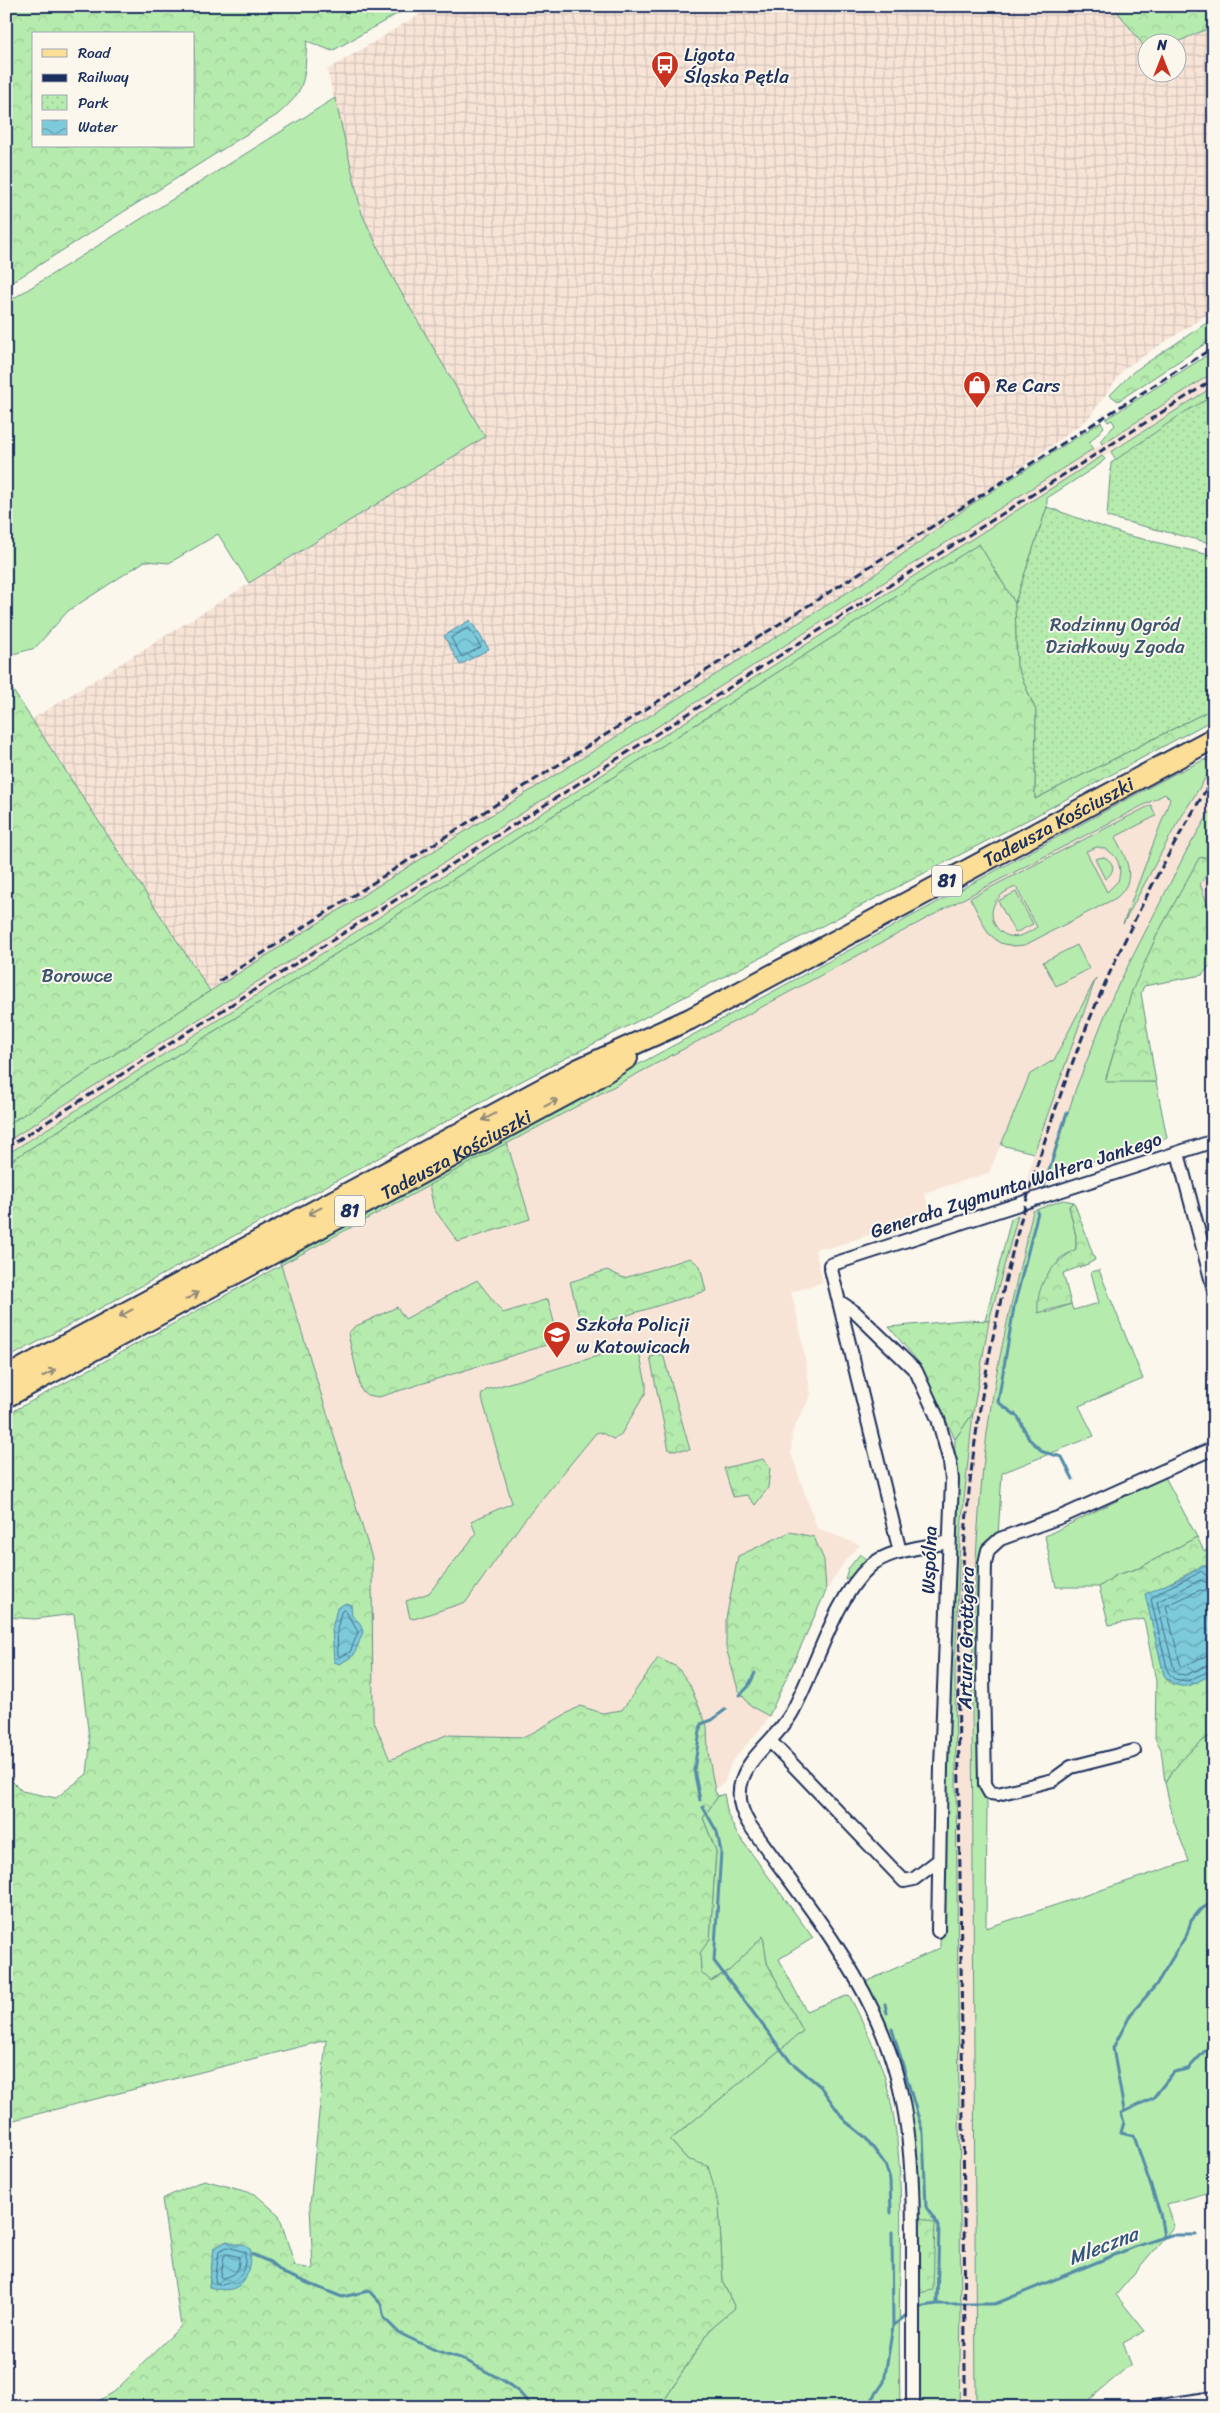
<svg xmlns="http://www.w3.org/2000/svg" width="1220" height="2413" font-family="Sriracha,sans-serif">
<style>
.built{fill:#f8e4d7}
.industrial{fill:url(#industrial-grid)}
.grass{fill:#b5ebad;stroke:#688d86;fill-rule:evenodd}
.forest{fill:url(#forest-crowns);stroke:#688d86;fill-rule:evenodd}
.wetland{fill:url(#wetland-marsh);stroke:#688d86}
.park{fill:url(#park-dots);stroke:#688d86}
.water{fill:url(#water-waves);stroke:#558ca8}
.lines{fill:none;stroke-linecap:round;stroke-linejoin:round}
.shore{stroke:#426d90;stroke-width:1}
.stream{stroke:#558ca8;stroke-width:3}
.street-casing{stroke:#1b2f5e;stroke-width:16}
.primary-casing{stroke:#1b2f5e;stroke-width:24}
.street{stroke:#fbf7ec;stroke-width:12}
.primary{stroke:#fcde96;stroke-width:20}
.rail{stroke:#1b2f5e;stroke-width:3;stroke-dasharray:8 4;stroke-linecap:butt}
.oneway{stroke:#8c867a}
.labels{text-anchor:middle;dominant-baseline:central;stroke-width:4;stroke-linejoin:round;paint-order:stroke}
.shield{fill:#fbf7ec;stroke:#5e6b89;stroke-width:1}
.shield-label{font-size:18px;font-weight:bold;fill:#1b2f5e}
.poi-label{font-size:19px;fill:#1b2f5e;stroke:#fbf7ec;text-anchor:start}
.park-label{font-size:19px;fill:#3a556e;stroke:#fbf7ec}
.street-label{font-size:19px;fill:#1b2f5e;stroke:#fbf7ec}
.water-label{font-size:20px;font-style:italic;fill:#33567d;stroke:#fbf7ec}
</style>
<defs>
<pattern id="industrial-grid" width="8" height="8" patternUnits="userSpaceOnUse" patternTransform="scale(1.25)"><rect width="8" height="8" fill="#f8e4d7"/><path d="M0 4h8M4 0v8" fill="none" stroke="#d4c4bb"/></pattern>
<pattern id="forest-crowns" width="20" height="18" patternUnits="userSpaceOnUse" patternTransform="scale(1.25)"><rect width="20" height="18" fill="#b5ebad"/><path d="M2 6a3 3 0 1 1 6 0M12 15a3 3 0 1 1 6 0" fill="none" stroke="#9bca97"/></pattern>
<pattern id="wetland-marsh" width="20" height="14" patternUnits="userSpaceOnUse" patternTransform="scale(1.25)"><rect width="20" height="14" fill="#b5ebad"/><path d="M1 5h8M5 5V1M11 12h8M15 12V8" fill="none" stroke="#9bca97"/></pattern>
<pattern id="park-dots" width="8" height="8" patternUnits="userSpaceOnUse" patternTransform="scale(1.25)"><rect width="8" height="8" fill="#b5ebad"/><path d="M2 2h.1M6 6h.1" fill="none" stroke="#9bca97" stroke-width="1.8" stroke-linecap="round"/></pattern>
<pattern id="water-waves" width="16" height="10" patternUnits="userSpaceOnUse" patternTransform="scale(1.25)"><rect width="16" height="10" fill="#7ccada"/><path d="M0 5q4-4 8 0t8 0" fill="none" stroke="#65a4b4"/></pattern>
</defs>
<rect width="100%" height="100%" fill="#fbf7ec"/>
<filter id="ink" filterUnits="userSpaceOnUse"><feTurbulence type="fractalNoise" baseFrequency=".02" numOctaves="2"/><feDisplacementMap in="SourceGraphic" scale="10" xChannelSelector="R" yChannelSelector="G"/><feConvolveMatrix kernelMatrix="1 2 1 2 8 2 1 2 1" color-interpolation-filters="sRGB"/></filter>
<g filter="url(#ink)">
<path class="built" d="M1214,372V386L6,1155V1142Z
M1214,764V805L1187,850L1113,995L1076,1088L1048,1175L1033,1211L1006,1329L987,1431L974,1592L972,1694L976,2407H959L961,2314L955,1670L960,1539L973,1413L989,1321L1034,1153L1093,984L1054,1060L1030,1074L989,1173L924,1193L931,1214L830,1248L820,1247L815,1250L823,1282L791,1292L799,1323L811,1395L792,1432L791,1453L817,1528L860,1545L846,1559L826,1591L764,1725L732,1761L724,1783L638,1850L406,1799L373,1719L372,1558L281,1265L976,892L1165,794L1170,799L1126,918L1174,829Z
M1214,864V921L1200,884Z"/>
<path class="industrial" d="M434,6H1113L1147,50L1148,72H1178L1177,42L1214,26V310L1125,368L1088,419L867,580L210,991L32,719L484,437L390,273L362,214L327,70Z"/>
<path class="grass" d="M335,98L362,214L390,273L485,437L249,583L218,534L169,563L145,561L68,611L35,648L6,656V303Z
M1214,351V372L1102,444L1100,441L1115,425L1112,420L1108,422L1106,419Z
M1214,386V395L1116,460L1111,452Z
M1101,422L1104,427L1089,443L1093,449L6,1142V1126L210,991L867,580L972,504Z
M1102,456L1105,459L1100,464L1047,498V507L1015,603L979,544L6,1164V1155Z
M1214,755V764L1174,829L1123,924L1166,810L1170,799L1165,794L976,892L281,1265L278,1260L1172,775Z
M1151,805L1156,816L1115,837C1126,858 1139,879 1116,898L1025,945L1014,946L1000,943L988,933L970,898ZM1097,847C1114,849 1124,864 1118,881L1107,892L1086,851ZM1016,887L1037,927C1032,930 1025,935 1019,936C994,942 975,901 1016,887Z
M1214,805V856L1199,859L1157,935L1132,992L1105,1081L1156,1082L1167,1138L1048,1175L1076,1088L1113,995L1187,850Z
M1103,857C1115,861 1116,872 1105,879L1095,859Z
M1016,892L1033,924L1015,933L998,901Z
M1077,945L1089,969L1056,986L1043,962Z
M1096,978L1034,1153L1001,1145L1030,1074L1054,1060Z
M1063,1200L1074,1202L1069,1206L1076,1236V1249L1059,1259L1046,1313L1071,1304L1073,1310L1099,1303L1091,1272L1099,1270L1143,1379L1079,1406L1094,1436L1002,1473L998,1536L987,1544L979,1779L987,1800L986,1928L1189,1861L1174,1822L1165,1783C1177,1762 1194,1746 1214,1733V2191L1167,2204L1174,2226L1116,2295L1145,2331L1123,2343L1131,2364L1081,2407H976L972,1694C973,1606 976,1520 987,1433C997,1358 1016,1284 1033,1211Z
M1018,1215L989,1321H985L1011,1219Z
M637,1344L646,1383V1392L620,1436L613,1439L600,1432L596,1433L522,1523L466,1602L414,1619L410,1618L406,1601L429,1593L476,1534L471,1521L512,1503L481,1395L486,1390Z
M973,1413L960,1539L955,1670L961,2314L959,2407H918L919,2180L917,2147L909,2100L865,1982L940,1948L945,1700L955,1439Z
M1165,1477L1197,1537L1139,1568L1116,1575L1099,1587H1056L1045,1536Z
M860,1554L868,1560L855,1575L845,1579L848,1569Z
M724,1794L728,1815L736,1832L813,1938L779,1959L806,2011L849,1995C863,2022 876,2049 885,2078C903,2141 901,2206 900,2270C899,2316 899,2361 900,2407H660L711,2328L735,2308L723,2283L719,2205L687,2159L670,2140L803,2031L767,1963L763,1937L730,1970L710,1981L701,1972L700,1953L710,1938L716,1851L703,1818L718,1796Z"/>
<path class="forest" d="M6,6H411L332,51L307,41C304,78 308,89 277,115L6,286ZM34,34H194V146H34Z
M1113,6H1214V26L1177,42H1148L1147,50Z
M1214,318V338L1118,401L1110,395L1133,372Z
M979,544L1015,603L1017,666L1036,711L1035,799L1214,708V719L1035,816L508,1088L6,1359V1164Z
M6,680L210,991L6,1126Z
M1214,856V864L1200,884L1214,921V961L1202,975L1144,986L1141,993L1156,1082H1105L1132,991L1157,935L1199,858Z
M507,1143L530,1219L458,1242L434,1209L429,1185Z
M1074,1202L1095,1260L1088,1264L1063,1273L1071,1304L1038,1313C1036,1282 1051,1265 1076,1249V1236L1069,1206Z
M690,1258L700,1266L706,1291L582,1329L570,1282L607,1270L624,1278Z
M281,1265L372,1558L373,1719L390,1760L446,1735L525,1737L580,1706L602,1713L622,1710L658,1658L677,1667L689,1683L707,1726L708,1752L715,1791L718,1796L703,1818L716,1851L710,1939L700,1953L701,1972L711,1981L730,1970L763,1936L767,1963L803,2031L670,2140L687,2159L708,2166L719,2205L723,2283L735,2308L711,2328L660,2407H88L114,2392L181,2326L162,2199L204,2180L255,2194L279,2215L295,2266L313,2269L310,2206L326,2040L6,2122V1775L22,1791L56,1798L87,1774L90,1746L74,1614L35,1619L6,1617V1415ZM227,2241L235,2244L209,2287L214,2248Z
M477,1280L503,1313L548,1299L559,1341L379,1397L367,1395L361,1390L348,1334L354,1327L397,1307L405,1319Z
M964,1320L989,1321L973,1413L955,1439L919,1363L889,1327Z
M663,1354L690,1450H669L650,1357Z
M763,1459L770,1468L768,1488L755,1505L747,1495L733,1497L724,1468Z
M790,1532L814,1537L824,1560L826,1591L769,1716L750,1706L738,1689L726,1648V1619L738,1556Z
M1197,1537L1204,1551L1214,1547V1575L1205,1565L1146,1595L1164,1675L1171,1684L1189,1686L1214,1673V1733C1194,1746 1177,1762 1165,1783L1161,1749L1155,1738L1156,1681L1144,1619L1109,1625L1099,1587L1116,1575L1139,1568Z
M919,2217L935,2223L933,2290L919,2293Z"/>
<path class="wetland" d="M1006,2400L1022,2401L1029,2407H1002Z"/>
<path class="park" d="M1214,395V540L1210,543L1107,517L1111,463L1183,413Z
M1047,507L1126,535L1214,556V708L1035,799L1036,711L1017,666L1015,603Z"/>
<path class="water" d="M470,620L489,649L460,665L444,636Z
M1202,1565H1205L1214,1578V1673C1194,1683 1181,1696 1164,1675L1145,1594L1190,1574Z
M346,1603L351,1605L352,1616L360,1623L363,1632L354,1655L340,1664L334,1662L332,1629L337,1608Z
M227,2241L235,2244H243L251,2250C249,2278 243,2297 209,2287L214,2248Z"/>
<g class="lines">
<path class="shore" d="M469,628L481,647L462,657L451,638Z
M1214,1579L1209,1578L1201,1571C1188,1581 1160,1588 1151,1599L1168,1672L1174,1679L1187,1681L1214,1669
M1214,1585L1200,1580L1157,1602L1174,1669L1177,1674L1186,1675L1214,1662
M1214,1593L1200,1590L1166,1606L1181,1667L1206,1656L1214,1655
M345,1610L358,1632L350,1652L340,1657L338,1655L337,1630L341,1612Z
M228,2247L245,2252C246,2272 241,2281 221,2285L215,2282L219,2251Z
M228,2254L239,2257C239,2270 237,2275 223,2278L221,2276L224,2256Z"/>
<path class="stream" d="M1044,1187L1067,1112
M1038,1212L1014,1307L998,1402L1018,1417L1029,1439L1043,1452L1062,1457L1073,1479
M740,1695L748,1687L755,1673
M700,1800L694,1770L701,1724L712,1720L726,1709
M703,1807L717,1832L721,1852L714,1961L790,2061L820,2086L845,2121L865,2137L885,2164L890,2180L891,2213
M885,2004L887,2013
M892,2029L923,2133L926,2207L939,2226L937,2304
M1124,2110L1113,2048L1131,2014L1156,1985L1187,1934L1191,1921L1200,1910L1214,1901
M892,2232L893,2326
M1164,2237L1160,2213L1135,2139L1133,2136L1121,2133L1124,2122L1121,2113L1153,2098L1174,2072L1188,2069L1214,2041
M251,2254L270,2262L283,2273L342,2297L369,2291L381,2304L384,2318L399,2333L435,2350L463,2359L504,2381L519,2392L532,2407
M917,2307L937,2304H995L1134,2247L1171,2235H1196
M867,2407L884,2382L893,2326L910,2312"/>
<defs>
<path id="street" d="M1178,1153L1214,1290
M840,1302L856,1313L916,1371L938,1419L950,1462L952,1480L941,1766L938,1931
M900,1552L830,1265L1214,1141
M771,1742L904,1881L914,1879L939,1860
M1134,1751L1071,1767L1053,1780L998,1794L990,1793L985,1784L983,1674L985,1563L988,1550L1000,1539L1063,1516L1214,1448
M913,2407C913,2356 913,2306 913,2256C913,2166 912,2093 872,2009C841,1943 791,1884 749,1824C741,1811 737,1795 742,1780C749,1756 778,1737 791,1714C816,1670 833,1600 869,1567C888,1549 924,1548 948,1542
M1154,2407L1214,2398"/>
<g id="primary">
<path id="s1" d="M6,1377L579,1069L690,1019L1214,738"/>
<path id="s2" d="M6,1397L588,1083L627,1058"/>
</g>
</defs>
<use href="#street" class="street-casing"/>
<use href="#primary" class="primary-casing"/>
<use href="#street" class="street"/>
<use href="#primary" class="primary"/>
<path class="rail" d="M219,981L1214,347
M6,1148L1214,379
M965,2407C965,2230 962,2053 960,1876C958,1725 955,1571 978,1421C1013,1193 1092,973 1214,777"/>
</g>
<defs><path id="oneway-shaft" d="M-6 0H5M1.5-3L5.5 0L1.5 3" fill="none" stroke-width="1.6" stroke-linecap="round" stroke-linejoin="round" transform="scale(1.25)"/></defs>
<g class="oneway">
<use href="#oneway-shaft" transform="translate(551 1103) rotate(-28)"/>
<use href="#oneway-shaft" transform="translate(489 1117) rotate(152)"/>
<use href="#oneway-shaft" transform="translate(315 1211) rotate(152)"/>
<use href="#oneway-shaft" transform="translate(192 1296) rotate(-28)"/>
<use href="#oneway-shaft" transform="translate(126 1313) rotate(152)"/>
<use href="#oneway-shaft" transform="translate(49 1373) rotate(-28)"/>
</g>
</g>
<defs>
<symbol id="bus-pin" viewBox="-11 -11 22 30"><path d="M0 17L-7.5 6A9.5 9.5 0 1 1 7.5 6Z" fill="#c8321e" stroke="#fbf7ec"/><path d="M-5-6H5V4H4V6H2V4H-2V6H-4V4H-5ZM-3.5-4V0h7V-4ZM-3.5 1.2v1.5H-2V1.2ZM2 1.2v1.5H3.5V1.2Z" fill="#fff"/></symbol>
<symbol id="shop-pin" viewBox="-11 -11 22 30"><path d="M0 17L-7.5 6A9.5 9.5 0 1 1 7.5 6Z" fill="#c8321e" stroke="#fbf7ec"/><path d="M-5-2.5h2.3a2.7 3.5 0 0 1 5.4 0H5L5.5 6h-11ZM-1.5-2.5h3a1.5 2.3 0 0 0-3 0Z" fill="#fff"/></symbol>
<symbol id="university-pin" viewBox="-11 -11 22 30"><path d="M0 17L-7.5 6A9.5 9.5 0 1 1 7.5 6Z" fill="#c8321e" stroke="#fbf7ec"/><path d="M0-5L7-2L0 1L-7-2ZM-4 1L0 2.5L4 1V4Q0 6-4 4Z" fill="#fff"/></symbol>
</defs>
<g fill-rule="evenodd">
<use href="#bus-pin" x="649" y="49" width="32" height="43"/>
<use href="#shop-pin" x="961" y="369" width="32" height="43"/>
<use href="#university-pin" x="541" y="1319" width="32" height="43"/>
</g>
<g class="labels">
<g class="shield">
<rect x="932" y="865.5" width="30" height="31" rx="4"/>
<rect x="335" y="1195.5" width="30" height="31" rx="4"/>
</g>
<g class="shield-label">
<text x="947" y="881">81</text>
<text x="350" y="1211">81</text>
</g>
<g class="poi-label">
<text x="684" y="54">Ligota<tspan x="684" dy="22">Śląska Pętla</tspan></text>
<text x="996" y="385">Re Cars</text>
<text x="576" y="1324">Szkoła Policji<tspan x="576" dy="22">w Katowicach</tspan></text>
</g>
<g class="park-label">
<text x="1115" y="624">Rodzinny Ogród<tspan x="1115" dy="22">Działkowy Zgoda</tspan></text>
<text x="77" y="975">Borowce</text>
</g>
<g class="street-label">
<text stroke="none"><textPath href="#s1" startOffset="1190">Tadeusza Kościuszki</textPath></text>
<text stroke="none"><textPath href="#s2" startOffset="511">Tadeusza Kościuszki</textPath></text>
<text transform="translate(1016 1185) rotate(-18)">Generała Zygmunta Waltera Jankego</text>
<text transform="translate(929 1560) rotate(-88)">Wspólna</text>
<text transform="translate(966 1638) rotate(-89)">Artura Grottgera</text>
</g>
<g class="water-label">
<text transform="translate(1103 2246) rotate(-21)">Mleczna</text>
</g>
</g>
<rect width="1220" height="2413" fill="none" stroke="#fbf7ec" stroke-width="25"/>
<rect x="12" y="12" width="1195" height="2388" fill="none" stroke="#1b2f5e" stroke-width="2" filter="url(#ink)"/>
<rect x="32" y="32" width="162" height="115" fill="#fbf7ec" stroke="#a1a7b3"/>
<rect x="42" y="49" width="25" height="8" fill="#fcde96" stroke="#a1a7b3"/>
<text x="78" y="58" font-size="15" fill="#1b2f5e">Road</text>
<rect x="42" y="74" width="25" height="8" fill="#1b2f5e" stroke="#a1a7b3"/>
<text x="78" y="82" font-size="15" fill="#1b2f5e">Railway</text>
<rect x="42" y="95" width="25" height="15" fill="url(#park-dots)" stroke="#a1a7b3"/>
<text x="78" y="108" font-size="15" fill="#1b2f5e">Park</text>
<rect x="42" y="120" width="25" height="15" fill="url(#water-waves)" stroke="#a1a7b3"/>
<text x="78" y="132" font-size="15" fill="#1b2f5e">Water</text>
<g transform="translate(1162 58)"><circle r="24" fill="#fbf7ec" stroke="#a1a7b3"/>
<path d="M0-4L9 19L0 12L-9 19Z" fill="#c8321e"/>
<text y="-8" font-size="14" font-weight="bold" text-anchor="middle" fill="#1b2f5e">N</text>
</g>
</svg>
